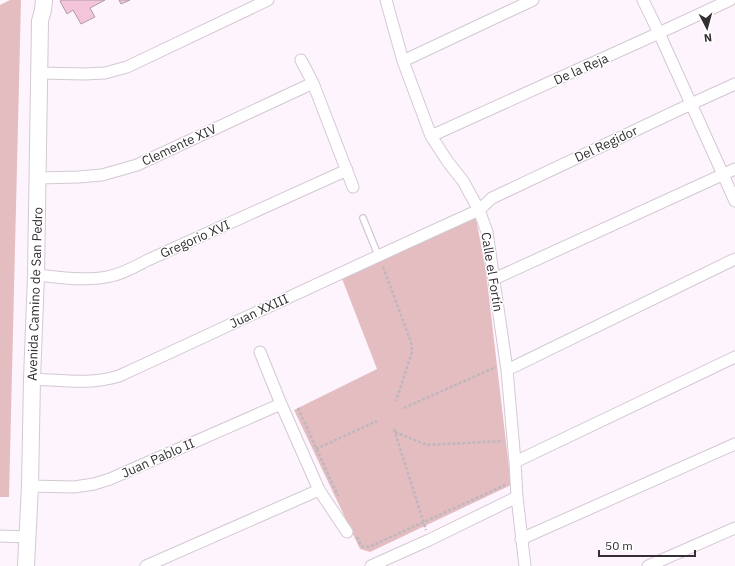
<svg xmlns="http://www.w3.org/2000/svg" width="735" height="566" font-family="'IBM Plex Sans',sans-serif">
<style>
.green{fill:#e3bdbf}
.building{fill:#f4c4d9;stroke:#ac9ea4}
.lines{fill:none;stroke-linecap:round;stroke-linejoin:round}
.lane-casing{stroke:#d3c9d3;stroke-width:8}
.street-casing{stroke:#d3c9d3;stroke-width:13}
.secondary-casing{stroke:#d3c9d3;stroke-width:18}
.path{stroke:#bfb7bf;stroke-width:2.5;stroke-dasharray:3 2;stroke-linecap:butt}
.lane{stroke:#fff;stroke-width:5.5}
.street{stroke:#fff;stroke-width:11}
.secondary{stroke:#fff;stroke-width:16}
.labels{text-anchor:middle;dominant-baseline:central;stroke-width:3;stroke-linejoin:round;paint-order:stroke}
.street-label{font-size:13px;fill:#332f33;stroke:#fff}
</style>
<rect width="100%" height="100%" fill="#fef4fe"/>
<path class="green" d="M10,0H21L9,497H0V5Z
M471,218H476L486,272L511,485L370,552L360,549L294,410L377,369L341,276Z"/>
<path class="building" d="M62,0H105L90,8L95,17L81,24L73,10L67,14L60,1Z
M119,0H130L121,4Z"/>
<g class="lines">
<defs>
<path id="lane" d="M363,218L378,255"/>
<path id="street" d="M386,0L403,61L431,136L448,162L463,181L479,210L487,232L507,370L515,462L517,497L525,566
M643,0L659,33L735,201
M301,60L313,83L353,187
M403,61L533,0
M40,73L84,74L105,73L127,67L268,0
M431,136L659,33L730,0
M38,178L78,177L102,175L137,165L313,83
M36,275C60,277 87,282 111,276C125,273 136,266 148,260L347,170
M494,279L735,169
M260,352L281,404L319,490L347,532
M507,370L735,259
M32,379C61,380 91,385 119,376C239,321 359,264 479,210L492,198L691,104L735,84
M515,462L735,357
M30,486L74,487L94,484L110,479L281,404
M0,536L27,537
M521,539L735,444
M146,566L319,490
M371,566L429,540L517,497
M648,566L735,528"/>
<path id="secondary" d="M26,566L30,486L32,379L36,275L40,21L43,10L44,0"/>
</defs>
<use href="#lane" class="lane-casing"/>
<use href="#street" class="street-casing"/>
<use href="#secondary" class="secondary-casing"/>
<path class="path" d="M383,267L411,342L412,352L396,401
M298,408L338,496
M404,408L496,367
M394,429L426,530
M395,432L427,445L503,441
M316,449L377,421
M357,537L361,546L369,547L505,485"/>
<use href="#lane" class="lane"/>
<use href="#street" class="street"/>
<use href="#secondary" class="secondary"/>
</g>
<g class="labels">
<g class="street-label">
<text transform="translate(581 69) rotate(-24)">De la Reja</text>
<text transform="translate(606 144) rotate(-25)">Del Regidor</text>
<text transform="translate(179 145) rotate(-25)">Clemente XIV</text>
<text transform="translate(195 239) rotate(-24)">Gregorio XVI</text>
<text transform="translate(492 272) rotate(81)">Calle el Fortín</text>
<text transform="translate(35 294) rotate(-88)">Avenida Camino de San Pedro</text>
<text transform="translate(259 311) rotate(-25)">Juan XXIII</text>
<text transform="translate(158 458) rotate(-24)">Juan Pablo II</text>
</g>
</g>
<g transform="translate(707 28) rotate(174)" stroke="#ffffff" stroke-width="3" paint-order="stroke">
<path d="M0-3L7 15L0 10L-7 15Z" fill="#332f33"/>
<text y="-6" font-size="11" font-weight="bold" text-anchor="middle" fill="#332f33">N</text>
</g>
<path d="M599 550v6h96v-6" fill="none" stroke="#332f33" stroke-width="2"/>
<text x="605" y="550" font-size="12" fill="#332f33" stroke="#ffffff" stroke-width="3" paint-order="stroke">50 m</text>
</svg>
